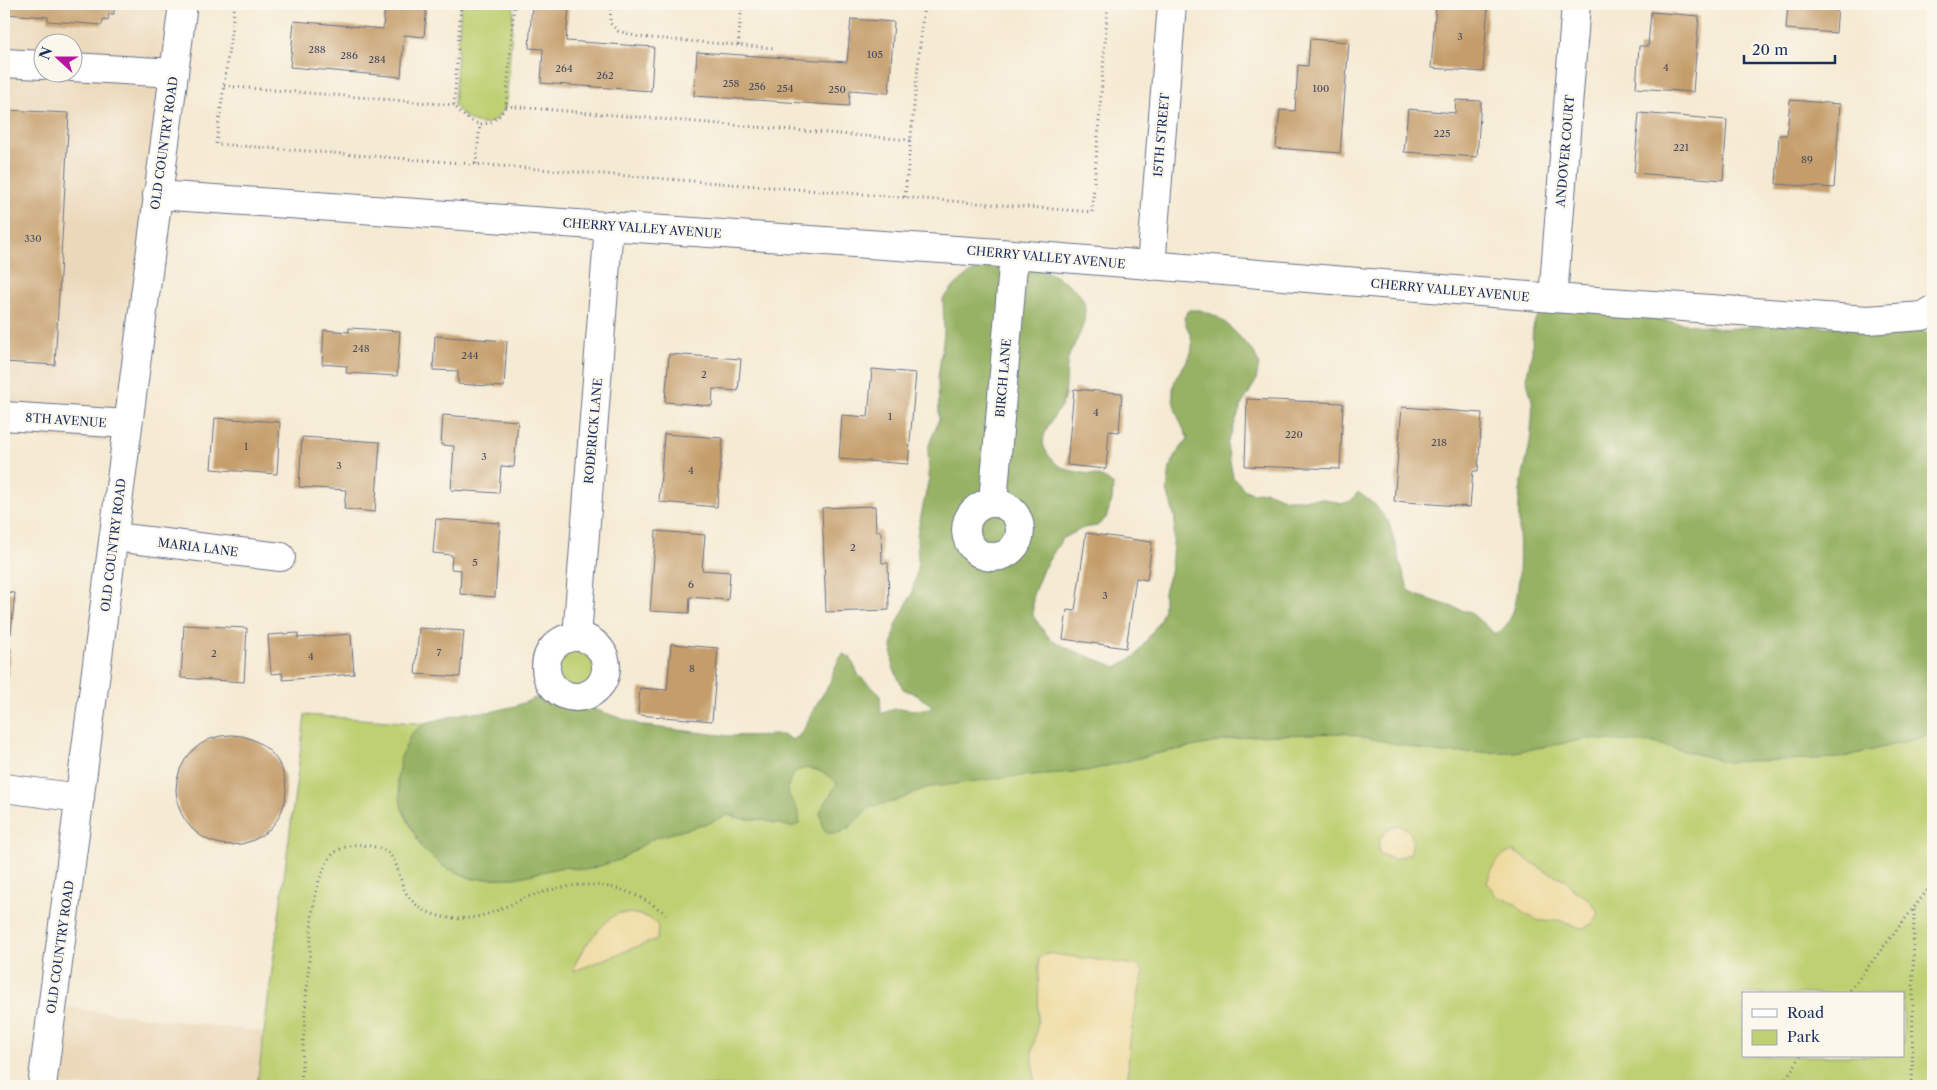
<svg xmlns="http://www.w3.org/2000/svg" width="1937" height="1090" font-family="'Libre Caslon Text',serif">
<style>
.built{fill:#ebd8ba;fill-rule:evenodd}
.green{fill:#bfd073;stroke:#6d8068;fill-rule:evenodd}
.forest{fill:#97b265;stroke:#597062}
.sand{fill:#eeda9e;stroke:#84847e}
.building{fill:#c49d6b}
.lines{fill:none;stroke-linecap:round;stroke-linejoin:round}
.minor-casing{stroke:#677087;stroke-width:30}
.major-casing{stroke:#677087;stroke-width:30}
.path{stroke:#677087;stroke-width:3;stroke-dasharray:1 4;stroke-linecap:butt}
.minor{stroke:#fff;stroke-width:28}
.major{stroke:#fff;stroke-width:28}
.labels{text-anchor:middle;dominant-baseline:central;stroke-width:4.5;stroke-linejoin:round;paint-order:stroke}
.number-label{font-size:10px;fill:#454a61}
.street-label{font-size:12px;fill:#1b2f5e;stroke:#fbf7ec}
</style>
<rect width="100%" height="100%" fill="#fbf7ec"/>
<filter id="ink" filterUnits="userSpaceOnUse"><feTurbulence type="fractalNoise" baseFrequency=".02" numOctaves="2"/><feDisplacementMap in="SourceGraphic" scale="10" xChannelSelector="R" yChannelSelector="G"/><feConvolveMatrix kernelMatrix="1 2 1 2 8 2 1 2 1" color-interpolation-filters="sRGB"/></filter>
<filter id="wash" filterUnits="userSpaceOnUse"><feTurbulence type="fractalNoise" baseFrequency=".0096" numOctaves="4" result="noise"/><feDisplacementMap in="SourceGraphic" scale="20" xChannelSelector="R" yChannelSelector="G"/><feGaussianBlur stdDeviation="1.12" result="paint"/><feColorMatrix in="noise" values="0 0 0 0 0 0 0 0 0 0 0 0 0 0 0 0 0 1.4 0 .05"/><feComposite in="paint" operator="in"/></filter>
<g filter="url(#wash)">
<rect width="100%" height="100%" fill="#f5ead3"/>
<path class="built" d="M4,4H184L125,443L4,436ZM42,42H72V72H42Z
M56,1006L264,1032L257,1086H46Z"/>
<path class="green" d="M461,4H514L506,106C490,133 471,127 454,105Z
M1545,316L1933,344V1086H257L305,715L807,751L1517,657ZM1743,994H1903V1056H1743Z
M550 667a25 25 0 1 1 50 0a25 25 0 1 1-50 0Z"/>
<path class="forest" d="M994,265C1001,267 1012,273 1019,272C1024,272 1029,269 1034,269C1047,269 1076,286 1082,298C1086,304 1085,313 1084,320C1082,334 1072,346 1068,359C1065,374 1068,391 1062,404C1055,417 1038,435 1045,449C1060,482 1097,466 1113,485L1112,500L1106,518L1097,526L1083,528L1062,539L1042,571L1033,595V616L1049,638L1069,649L1116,667L1136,656L1159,622L1164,609V592L1171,569L1175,519L1167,490L1170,468L1177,453L1188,439C1178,416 1164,394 1180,371C1185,364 1192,355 1192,347C1193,335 1186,329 1184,318L1189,310H1200L1216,316L1228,325L1254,352L1259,364L1256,381L1241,406L1227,445L1233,477L1245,490L1253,493L1266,491L1286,499H1326L1341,504L1351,501L1358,492L1375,505L1389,523L1408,589L1416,595L1471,613L1495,634C1529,621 1517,533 1519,502C1520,478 1530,456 1531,431C1532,421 1533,411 1532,401C1531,393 1527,386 1527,379C1527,369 1531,361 1532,353C1533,332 1529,319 1548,305L1724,329L1775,325L1913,329L1933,334V733L1909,741L1839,758L1727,762L1654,743L1587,739L1515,752L1440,753L1344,733L1249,736L1155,754L1087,771L1006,777L925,788L894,802L880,804L867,809L850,827L839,833H829L823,829L820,812L837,784C825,768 792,758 788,787C787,801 802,807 799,824L791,827L763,820L744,819L727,815L707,824L654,838L619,860L586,870L563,867L516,878L473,879L444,867L422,848L402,809L397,779L401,757L411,734L425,723L465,713L490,712L515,706L536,698L563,699L644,726L729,736L783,735L793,740C807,732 807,719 816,705C821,697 826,691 830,682C834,672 836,662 843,654L850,657L859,676L880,694L881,714C905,702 912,716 933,706L915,694L903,689L893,667L892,647L895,627L912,594L918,565L917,535L929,478L928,448L939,419L938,378L944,333L943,299C958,281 970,269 994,265Z"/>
<path class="sand" d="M1399,825C1414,830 1414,841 1410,854L1393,859L1380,854C1374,839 1386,829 1399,825Z
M1513,851L1545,871L1566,880L1574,890L1588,898L1599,913L1592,924L1580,929L1559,920L1539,921L1523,913L1515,903L1496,896L1487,882C1492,867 1498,855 1513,851Z
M619,913C631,913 652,914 658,927L657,939L574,971C571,960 607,916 619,913Z
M1046,953L1136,965L1144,972C1135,1006 1128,1042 1128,1077L1119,1081L1117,1086H1035L1032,1053L1038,1022L1039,958Z"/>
<g id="blocks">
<path class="building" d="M4,4H114V14H109L108,20L103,19L102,25L48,21V17L4,14Z
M385,4H427L424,37L404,35L401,77L290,67L294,21L383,29Z
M532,4H569L566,41L654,47L651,91L541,83L543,49L529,48Z
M1436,4H1488L1483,72L1431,68Z
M1788,4H1838L1836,33L1786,29Z
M1651,12L1699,16L1693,92L1636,88L1639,46H1648Z
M851,19L894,22L889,93L850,90L849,106L694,96L697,52L847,62Z
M1310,39L1349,42L1340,153L1276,148L1280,110L1295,111L1298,65L1308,66Z
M1456,100L1481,101L1477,157L1404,152L1408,109L1455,113Z
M1790,100L1840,104L1834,188L1776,184L1779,135H1787Z
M4,110L69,113L55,365L4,362Z
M1639,113L1727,120L1723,180L1634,173Z
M349,328L400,331L397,376L346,373L347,366L322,364L324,330L349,332Z
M435,336L507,341L504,387L458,384V371L433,370Z
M669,354L741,359L738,391L713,389L712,406L665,402Z
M872,369L916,373L908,464L839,459L842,415L868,417Z
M1074,389L1122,393L1119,432L1109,431L1106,469L1067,465Z
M1247,399L1343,403L1340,469L1245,466Z
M1402,407L1482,413L1478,471H1473L1470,507L1394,501Z
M443,415L518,421L514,467L501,466L499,493L451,490L454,446L441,445Z
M215,418L280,422L277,474L211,469Z
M664,434L723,438L717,507L659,502Z
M302,437L380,442L375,512L344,509L346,490L299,487Z
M875,506L876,531H881L882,563H888L889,610L826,612L822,508Z
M436,519L500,523L495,597L460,594L461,570L451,569L452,555L433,553Z
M656,531L705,535L702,570L730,572L728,600L690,597L689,613L650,611Z
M1086,533L1152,542L1147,580L1136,578L1126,648L1063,639L1067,610L1075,611Z
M4,592L15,593L11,634L4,633Z
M184,625L247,628L244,682L181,678Z
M419,628L464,631L460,677L415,674Z
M298,633V638L351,634L354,674L283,680L282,673L271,674L268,635Z
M671,644L718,648L712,721L638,715L640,688L667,690Z
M4,648L10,649L7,687H4Z
M176 790a55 55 0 1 1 110 0a55 55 0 1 1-110 0Z"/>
</g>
</g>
<g filter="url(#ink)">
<use href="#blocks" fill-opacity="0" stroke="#677087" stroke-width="1"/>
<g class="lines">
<defs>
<path id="minor" d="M4,63L42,65
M72,67L174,73
M157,195L1014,254L1553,298L1868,320L1923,316L1933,310
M1151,266L1172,4
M1553,298L1576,4
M4,416L128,424
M993,502L1014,254
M966 530a27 27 0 1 1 54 0a27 27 0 1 1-54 0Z
M115,537L281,557
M577,637L609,225
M546 667a30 30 0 1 1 60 0a30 30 0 1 1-60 0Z
M4,788L80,798"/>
<path id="major" d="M42,1086L183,4"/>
</defs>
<use href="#minor" class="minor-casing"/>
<use href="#major" class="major-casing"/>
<path class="path" d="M235,4L216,144L1092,212L1108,4
M461,4L454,105C471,127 490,133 506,106L514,4
M611,4L610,23L618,31L639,37L773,48
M884,4L923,7
M738,45L742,4
M224,86L454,105
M506,106L911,140
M476,164L480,124
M905,197L924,4
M1847,994L1933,883
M301,1086C303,1041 306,996 310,951C311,933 311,915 315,898C317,884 324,863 334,853C342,847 353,844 362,845C370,846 381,847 387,852C399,861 399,881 406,893C420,916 452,922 476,917C493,914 510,904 525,898C579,878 622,879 667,915
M1781,1086L1801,1056
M1912,1086L1914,908"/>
<use href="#minor" class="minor"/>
<use href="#major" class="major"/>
</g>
</g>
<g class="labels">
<g class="number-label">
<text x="1460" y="36">3</text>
<text x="317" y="49">288</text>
<text x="875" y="54">105</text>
<text x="349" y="55">286</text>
<text x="377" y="59">284</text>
<text x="1666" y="67">4</text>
<text x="564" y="68">264</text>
<text x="605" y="75">262</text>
<text x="731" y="83">258</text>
<text x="757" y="86">256</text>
<text x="785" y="88">254</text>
<text x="1321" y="88">100</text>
<text x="837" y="89">250</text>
<text x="1442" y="133">225</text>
<text x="1681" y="147">221</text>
<text x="1807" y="159">89</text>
<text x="33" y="238">330</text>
<text x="361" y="348">248</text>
<text x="470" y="355">244</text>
<text x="704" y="374">2</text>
<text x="1096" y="412">4</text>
<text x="890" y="416">1</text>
<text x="1294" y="434">220</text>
<text x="1439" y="442">218</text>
<text x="246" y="446">1</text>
<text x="484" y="456">3</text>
<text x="339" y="465">3</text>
<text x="691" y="470">4</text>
<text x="853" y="547">2</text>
<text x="475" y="562">5</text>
<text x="691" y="584">6</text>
<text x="1105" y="595">3</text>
<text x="439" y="652">7</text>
<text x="214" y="653">2</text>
<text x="311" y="656">4</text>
<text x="692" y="668">8</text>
</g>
<g class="street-label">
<text transform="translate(1161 135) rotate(-85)">15TH STREET</text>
<text transform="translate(164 143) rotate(-82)">OLD COUNTRY ROAD</text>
<text transform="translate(1565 151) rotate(-85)">ANDOVER COURT</text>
<text transform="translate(642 228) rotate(4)">CHERRY VALLEY AVENUE</text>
<text transform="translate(1046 257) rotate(5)">CHERRY VALLEY AVENUE</text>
<text transform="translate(1450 290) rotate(5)">CHERRY VALLEY AVENUE</text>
<text transform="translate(1003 378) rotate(-85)">BIRCH LANE</text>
<text transform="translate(66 420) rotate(4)">8TH AVENUE</text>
<text transform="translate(593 431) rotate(-85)">RODERICK LANE</text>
<text transform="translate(113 545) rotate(-83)">OLD COUNTRY ROAD</text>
<text transform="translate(198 547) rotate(7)">MARIA LANE</text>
<text transform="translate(60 947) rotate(-82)">OLD COUNTRY ROAD</text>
</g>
</g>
<rect width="1937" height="1090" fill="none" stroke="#fbf7ec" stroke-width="20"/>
<rect x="1742" y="992" width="162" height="65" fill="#fbf7ec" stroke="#a1a7b3"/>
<rect x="1752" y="1009" width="25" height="8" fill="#ffffff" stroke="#a1a7b3"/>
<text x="1787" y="1018" font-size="15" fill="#1b2f5e">Road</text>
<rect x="1752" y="1030" width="25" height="15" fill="#bfd073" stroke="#a1a7b3"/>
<text x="1787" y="1042" font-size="15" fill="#1b2f5e">Park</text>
<g transform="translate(58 58) rotate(291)"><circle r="24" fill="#fbf7ec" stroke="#a1a7b3"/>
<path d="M0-4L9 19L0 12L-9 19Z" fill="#b5179e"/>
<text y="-8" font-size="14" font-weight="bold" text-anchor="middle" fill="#1b2f5e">N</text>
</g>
<path d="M1744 55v8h91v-8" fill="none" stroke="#1b2f5e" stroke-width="2.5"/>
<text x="1752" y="55" font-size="15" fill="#1b2f5e" stroke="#fbf7ec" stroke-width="4" paint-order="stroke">20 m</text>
</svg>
